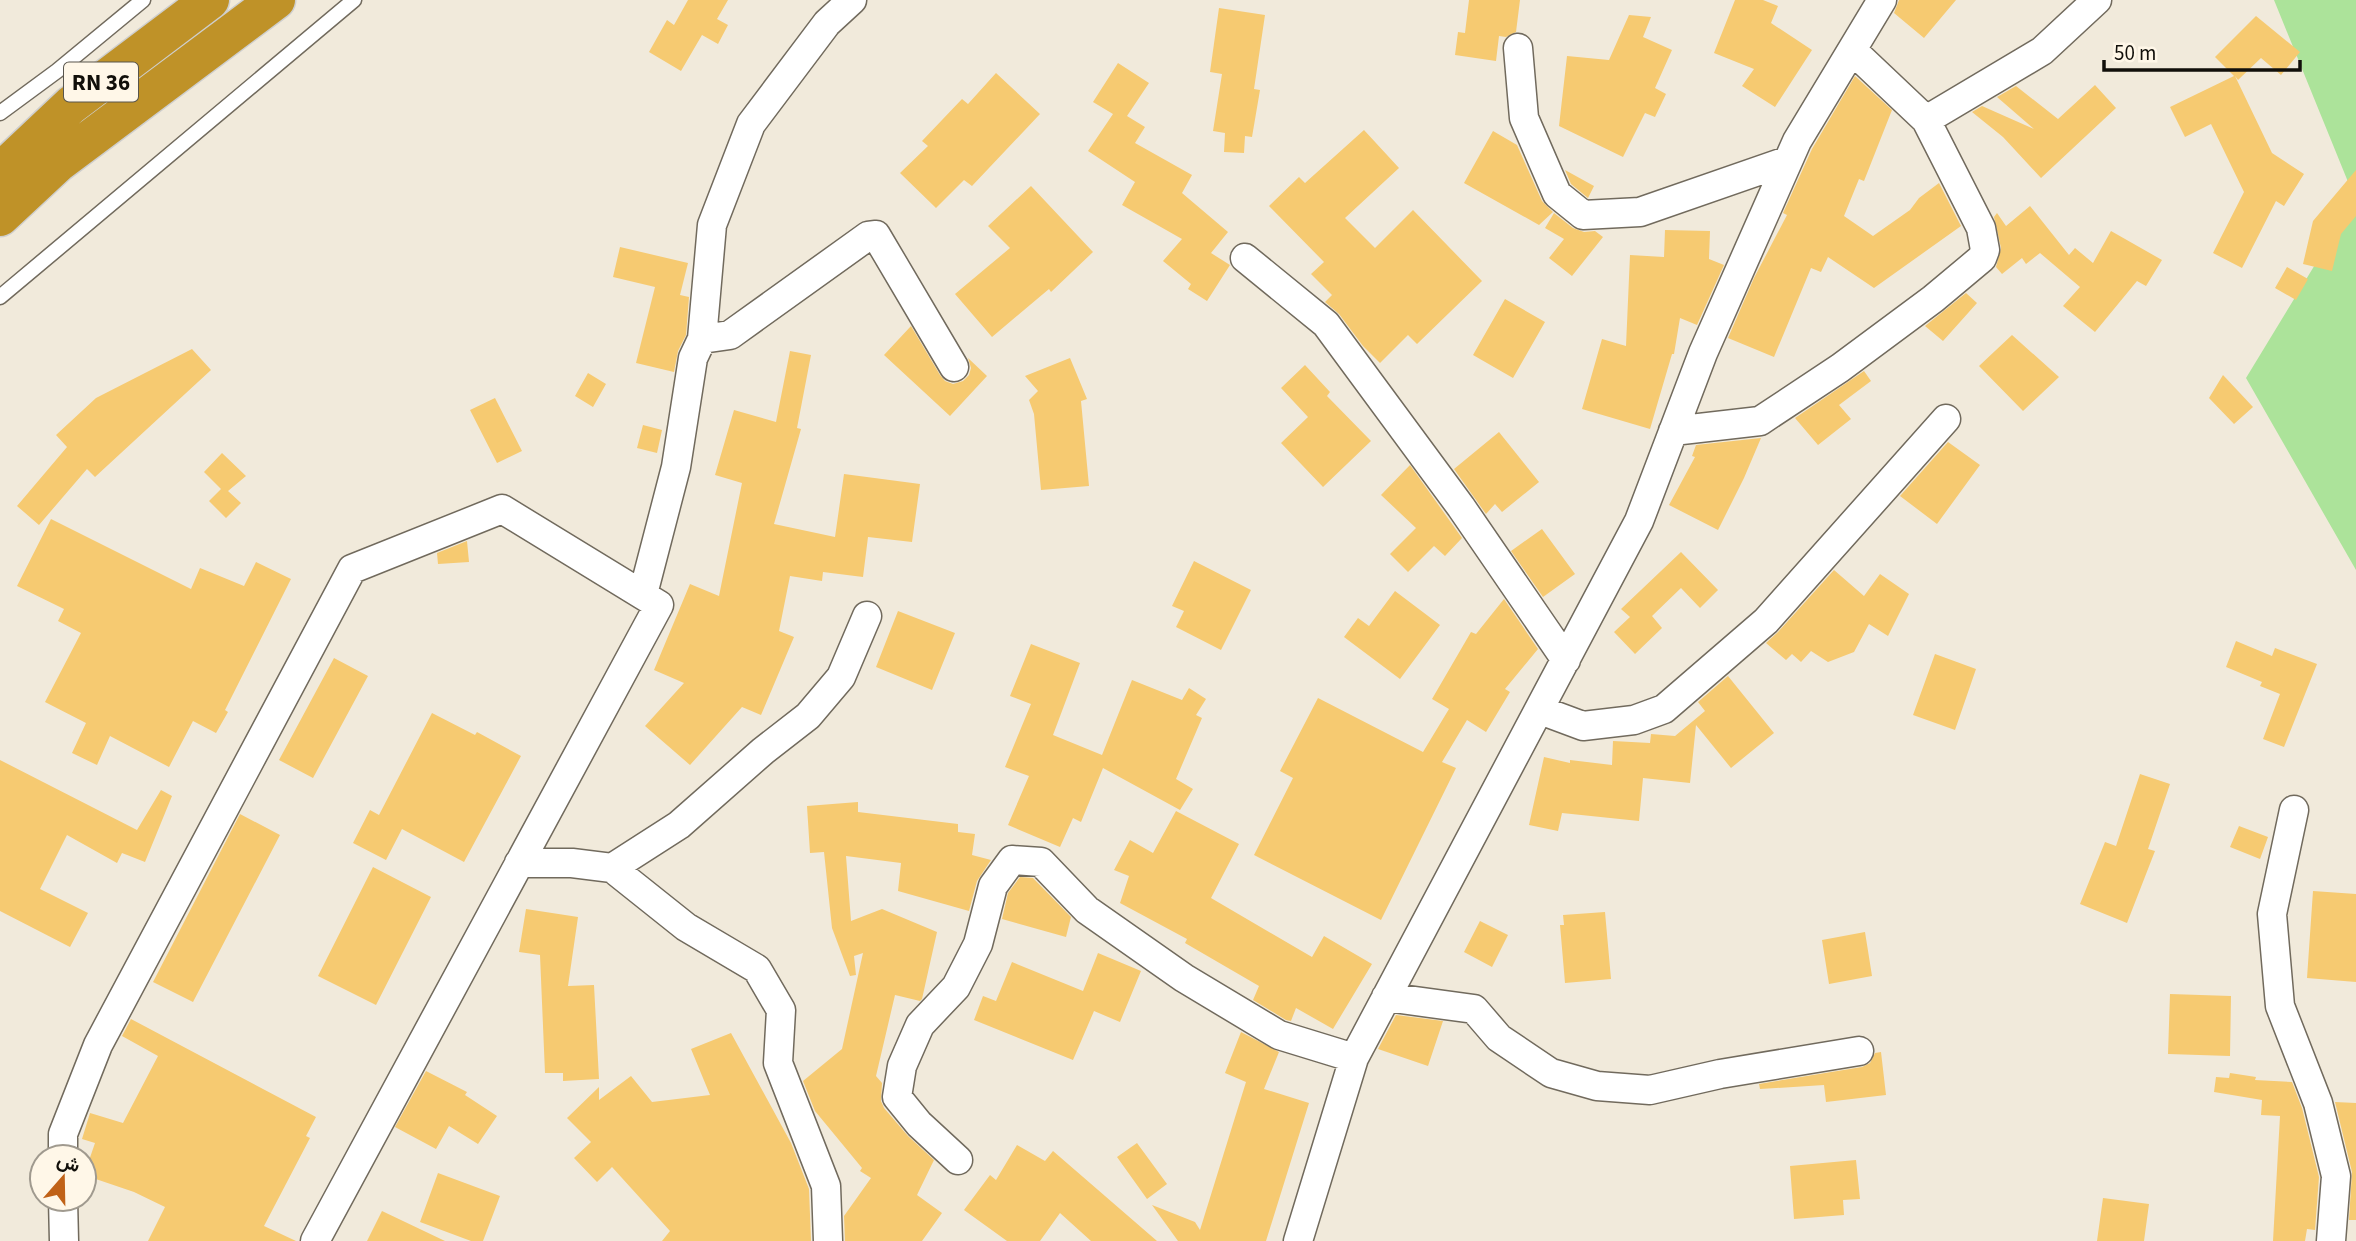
<svg xmlns="http://www.w3.org/2000/svg" width="2356" height="1241" font-family="'Source Sans 3',Vazirmatn,sans-serif">
<style>
.green{fill:#ace39a}
.building{fill:#f6ca71}
.lines{fill:none;stroke-linecap:round;stroke-linejoin:round}
.lane-casing{stroke:#716a5d;stroke-width:17}
.street-casing{stroke:#716a5d;stroke-width:31}
.highway-casing{stroke:#cfcfce;stroke-width:41}
.lane{stroke:#fff;stroke-width:14}
.street{stroke:#fff;stroke-width:28}
.highway{stroke:#bf9228;stroke-width:38}
.labels{text-anchor:middle;dominant-baseline:central;stroke-width:5;stroke-linejoin:round;paint-order:stroke}
.shield{fill:#fff7e8;stroke:#58554d;stroke-width:2}
.shield-label{font-size:23px;font-weight:bold;fill:#110f0a}
</style>
<rect width="100%" height="100%" fill="#f1eadb"/>
<path class="green" d="M2274,0H2356V570L2246,378L2355,199Z"/>
<path class="building" d="M688,0H728L717,19L728,25L718,44L702,35L681,71L649,52L667,20L674,25Z
M1469,0H1520L1516,32L1506,37L1499,36L1496,61L1455,55L1458,32L1465,33Z
M1735,0H1763L1778,6L1771,23L1812,50L1775,107L1742,86L1754,69L1714,53Z
M1899,0H1956L1924,38L1894,13Z
M1219,8L1265,15L1254,89L1260,90L1252,137L1245,136L1244,153L1224,152L1225,133L1213,131L1222,74L1210,72Z
M1629,15L1651,17L1643,37L1672,50L1655,88L1666,94L1655,117L1645,113L1623,157L1559,126L1567,56L1609,60Z
M2256,16L2300,52L2281,75L2261,58L2238,80L2235,76L2272,153L2304,174L2284,206L2276,201L2242,268L2213,253L2244,192L2211,124L2185,137L2170,107L2234,76L2215,57Z
M1118,63L1149,83L1127,116L1145,127L1135,143L1192,175L1182,193L1228,232L1211,253L1230,265L1207,301L1188,289L1191,284L1163,261L1182,239L1122,205L1135,182L1088,151L1113,114L1093,102Z
M996,73L1040,114L972,186L964,180L936,208L900,173L928,146L922,141L962,99L968,104Z
M1855,76L1892,110L1864,181L1859,179L1844,216L1873,236L1910,210L1919,198L1939,183L1961,226L1874,288L1828,257L1821,272L1811,268L1774,357L1728,338L1754,278L1787,215L1783,213L1812,149Z
M2095,85L2116,108L2041,178L2003,137L1972,112L1982,106L2034,129L1997,97L2016,86L2058,119Z
M1364,130L1399,168L1345,218L1375,248L1413,210L1482,281L1417,344L1408,335L1380,363L1363,346L1339,314L1325,302L1332,295L1311,274L1324,262L1269,206L1299,177L1305,183Z
M1493,131L1517,145L1542,201L1553,212L1539,225L1464,183Z
M1565,170L1594,186L1588,198L1571,184Z
M2356,170V216L2341,234L2332,271L2303,264L2313,221Z
M1031,186L1093,252L1051,292L1049,289L992,337L955,294L1010,248L988,226Z
M2030,206L2069,255L2075,248L2093,263L2111,231L2162,260L2146,286L2137,281L2095,332L2063,306L2080,287L2040,253L2026,264L2022,258L2002,274L1996,267L2001,248L1994,217L1997,213L2006,226Z
M1554,213L1573,228L1584,232L1595,231L1603,237L1572,276L1549,258L1564,239L1545,228Z
M1665,230L1710,231L1709,259L1724,265L1697,325L1680,318L1674,354H1672L1650,429L1582,409L1602,339L1626,346L1630,255L1664,257Z
M620,247L688,263L680,295L689,297L686,335L678,351L674,372L636,363L655,287L613,277Z
M2287,267L2308,279L2296,300L2275,288Z
M1966,293L1977,303L1943,341L1925,326Z
M1505,299L1545,322L1513,378L1473,355Z
M911,326L940,375L945,381L953,384L963,381L969,375L971,368L968,358L987,376L950,416L884,355Z
M2012,335L2059,377L2023,411L1979,366Z
M192,349L211,370L95,477L87,469L39,525L17,506L67,447L56,435L96,398Z
M790,351L811,355L797,428L801,429L774,524L835,537L844,474L920,484L912,542L868,537L863,577L823,572L822,581L790,576L779,631L794,637L761,715L742,707L690,765L645,726L684,683L654,670L690,584L719,596L742,483L715,475L734,410L776,422Z
M1070,358L1087,399L1081,401L1089,486L1041,490L1034,414L1029,400L1038,391L1025,376Z
M1305,365L1330,392L1327,396L1371,441L1323,487L1281,443L1308,417L1281,388Z
M1864,371L1871,381L1839,405L1851,419L1818,445L1795,418Z
M588,373L606,384L593,407L575,396Z
M2223,375L2253,407L2234,424L2209,398Z
M495,398L522,451L497,463L470,410Z
M643,425L662,430L657,453L637,448Z
M1499,432L1539,482L1502,512L1495,504L1486,514L1454,469Z
M1761,438L1744,478L1718,530L1669,505L1695,457L1692,456L1696,445Z
M1948,442L1980,465L1937,524L1900,496Z
M222,453L246,476L228,491L241,503L226,518L209,501L221,489L204,472Z
M1410,465L1462,538L1445,556L1434,546L1408,572L1390,554L1416,528L1381,495Z
M51,519L191,589L200,568L244,586L256,562L291,579L225,710L228,712L216,733L193,721L169,767L110,736L97,765L72,753L86,723L45,702L81,633L58,621L64,609L17,586Z
M1542,529L1575,574L1543,597L1511,551Z
M467,541L469,562L438,564L437,553Z
M1681,552L1718,590L1700,608L1681,588L1652,616L1662,628L1635,654L1614,632L1630,617L1621,609Z
M1194,561L1251,590L1221,650L1176,627L1184,611L1172,606Z
M1834,570L1864,596L1880,574L1909,594L1888,636L1869,624L1854,652L1828,662L1811,651L1801,662L1792,654L1786,660L1766,643L1778,632Z
M1395,591L1440,625L1400,679L1344,637L1358,618L1369,626Z
M1504,599L1538,649L1505,689L1510,692L1486,732L1467,720L1442,762L1456,768L1381,920L1254,855L1293,778L1280,771L1318,698L1423,752L1449,709L1432,699L1471,632L1476,634Z
M898,611L955,633L932,690L876,667Z
M2236,641L2272,656L2275,648L2317,664L2284,747L2263,739L2280,694L2260,686L2262,682L2226,667Z
M1031,644L1080,663L1053,735L1102,755L1132,680L1182,700L1189,688L1206,699L1196,715L1202,718L1176,779L1193,789L1180,810L1103,768L1081,822L1073,818L1060,847L1008,825L1029,776L1005,767L1031,704L1010,696Z
M1935,654L1976,669L1955,730L1913,715Z
M334,658L368,676L313,778L279,760Z
M1728,676L1774,733L1731,768L1696,725L1690,783L1643,778L1639,821L1562,813L1558,831L1529,825L1544,757L1570,763V760L1612,765L1613,741L1650,743L1651,734L1675,736L1705,711L1698,702Z
M432,713L475,735L477,732L521,756L464,862L402,829L386,860L353,843L370,810L379,815Z
M0,760L137,830L161,790L172,796L145,862L122,853L117,863L67,835L40,889L88,913L70,947L0,911Z
M2140,774L2170,784L2148,849L2155,851L2127,923L2080,904L2105,842L2116,846Z
M858,802V812L958,824V832L975,834L972,855L991,860L977,881L969,911L898,891L901,863L846,856L851,921L882,909L937,932L922,999L920,1001L895,995L876,1076L882,1083L881,1101L884,1108L908,1136L934,1160L917,1195L942,1213L922,1241H845L844,1216L871,1178L860,1171L862,1168L815,1111L803,1081L842,1049L863,953L854,956L856,975L850,976L832,928L824,852L810,853L807,806Z
M1176,811L1239,844L1211,898L1312,957L1324,936L1372,964L1333,1029L1296,1008L1291,1021L1286,1020L1253,1000L1259,986L1185,943L1187,939L1120,903L1129,876L1114,870L1130,840L1153,853Z
M240,814L280,835L193,1002L153,982Z
M2239,826L2268,837L2260,859L2230,847Z
M373,867L431,897L376,1005L318,976Z
M1020,877L1033,878L1071,917L1066,937L1002,919L1008,893Z
M2313,891L2356,894V982L2307,978Z
M526,909L578,917L568,986L594,985L599,1079L563,1081V1073H545L540,955L519,952Z
M1605,912L1611,979L1565,983L1560,925H1564L1563,915Z
M1480,921L1508,935L1492,967L1464,952Z
M1865,932L1872,976L1829,984L1822,940Z
M1098,953L1141,971L1120,1022L1094,1011L1073,1060L974,1020L983,996L996,1001L1012,962L1083,991Z
M2170,994L2231,996L2230,1056L2168,1054Z
M1396,1015L1443,1021L1428,1066L1378,1049Z
M131,1019L316,1117L306,1136L310,1138L264,1226L296,1241H148L165,1207L134,1192L84,1175L95,1143L82,1139L90,1113L123,1123L158,1056L122,1036Z
M1241,1032L1279,1052L1264,1089L1309,1103L1266,1241H1178L1152,1205L1195,1222L1200,1230L1246,1082L1225,1073Z
M731,1033L791,1143L809,1189L811,1241H662L670,1231L612,1167L597,1182L574,1158L591,1142L567,1118L599,1087V1100L631,1076L652,1102L710,1095L691,1049Z
M1881,1052L1886,1095L1826,1102L1824,1085L1760,1089L1759,1084L1862,1067L1870,1063L1875,1053Z
M426,1071L467,1092L465,1095L497,1116L478,1144L449,1126L436,1149L395,1127Z
M2230,1073L2256,1077L2255,1080L2292,1082L2302,1108L2319,1177L2315,1230L2307,1229L2305,1241H2273L2280,1116L2261,1115L2262,1100L2214,1092L2216,1077L2229,1078Z
M2335,1102L2356,1103V1220H2349L2352,1172Z
M1137,1143L1167,1184L1147,1199L1117,1157Z
M1017,1145L1045,1161L1053,1151L1157,1241H1091L1060,1213L1040,1241H1007L964,1210L990,1175L996,1180Z
M1856,1160L1860,1199L1843,1200L1844,1215L1794,1219L1790,1166Z
M438,1173L500,1196L483,1241H471L420,1222Z
M2103,1198L2149,1204L2144,1241H2097Z
M382,1211L445,1241H367Z"/>
<g class="lines">
<defs>
<path id="lane" d="M0,113L57,71L143,0
M0,297L354,0"/>
<path id="street" d="M1518,48L1524,118L1557,194L1583,215L1640,212L1787,161
M1926,120L2042,51L2097,0
M1245,258L1326,324L1461,507L1566,660
M702,339L730,335L868,236L876,235L954,367
M1673,431L1760,421L1840,368L1933,299L1982,258L1985,250L1981,228L1926,120L1852,50
M643,594L676,467L693,358L702,339L712,225L751,124L827,23L852,0
M1540,710L1583,726L1634,720L1664,709L1766,621L1946,419
M2294,810L2272,914L2280,1006L2318,1103L2336,1176L2331,1241
M519,863H572L612,868L686,927L757,969L781,1010L778,1063L826,1186L828,1241
M612,868L679,825L763,751L808,716L841,677L867,616
M1386,997L1474,1009L1499,1038L1551,1073L1597,1086L1650,1090L1720,1074L1859,1051
M63,1157V1134L98,1045L352,569L502,509L659,605L315,1241
M958,1160L919,1124L897,1097L902,1066L920,1025L956,987L978,944L993,886L1012,860L1041,862L1087,910L1184,978L1279,1035L1354,1058
M63,1199L64,1241
M1298,1241L1354,1058L1639,521L1703,353L1797,141L1882,0"/>
<path id="highway" d="M0,172L71,105L210,0
M0,217L58,163L276,0"/>
</defs>
<use href="#lane" class="lane-casing"/>
<use href="#street" class="street-casing"/>
<use href="#highway" class="highway-casing"/>
<use href="#lane" class="lane"/>
<use href="#street" class="street"/>
<use href="#highway" class="highway"/>
</g>
<g class="labels">
<rect class="shield" x="64" y="62.5" width="74" height="39" rx="5"/>
<g class="shield-label">
<text x="101" y="82">RN 36</text>
</g>
</g>
<g transform="translate(63 1178) rotate(20)"><circle r="33" fill="#fff7e8" stroke="#a09a8f" stroke-width="2"/>
<path d="M0-5L12 26L0 18L-12 26Z" fill="#c06218"/>
<text y="-10" font-size="19" font-weight="bold" text-anchor="middle" fill="#110f0a">ش</text>
</g>
<path d="M2104 60v10h196v-10" fill="none" stroke="#110f0a" stroke-width="3.5"/>
<text x="2114" y="60" font-size="21" fill="#110f0a" stroke="#fff7e8" stroke-width="5" paint-order="stroke">50 m</text>
</svg>
